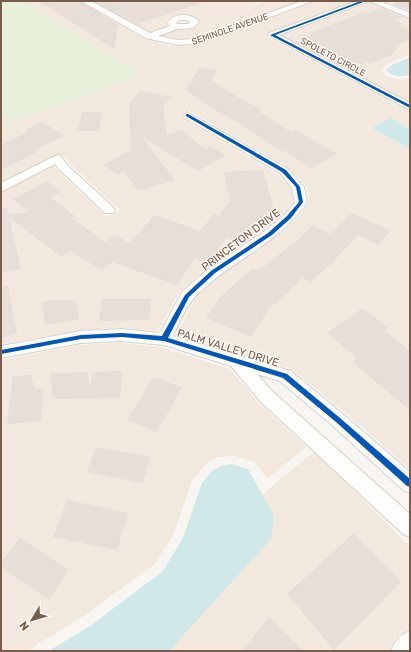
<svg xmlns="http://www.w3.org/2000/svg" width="411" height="652" font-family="Rubik,sans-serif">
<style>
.residential{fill:#f2e8de}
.green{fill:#e7f0db}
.water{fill:#d0e8ea}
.building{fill:#e6ded7}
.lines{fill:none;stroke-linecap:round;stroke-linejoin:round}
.minor-casing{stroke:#d7d1cb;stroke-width:2}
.minor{fill:#fefefd;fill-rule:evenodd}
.cycleway-casing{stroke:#fffaf3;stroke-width:2}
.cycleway{fill:#0057b8;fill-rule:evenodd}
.labels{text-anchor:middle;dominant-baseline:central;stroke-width:3;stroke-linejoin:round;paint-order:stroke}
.far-street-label{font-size:9px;fill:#7a5c4d;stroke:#fffaf3}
.street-label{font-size:11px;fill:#7a5c4d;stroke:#fffaf3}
</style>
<rect width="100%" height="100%" fill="#f9f5f0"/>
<path class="residential" d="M21,1H78L142,37L170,46H183L204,42L317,1H356L268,33L267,37L410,112V129L390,118L372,128L410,149V469L346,413L293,370L244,355L240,350L236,352L177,334L195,299L220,275L276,237L296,220L309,202V196L306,185L289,168L188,110L177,115L277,174L291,188L293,201L282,214L264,230L207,268L179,292L158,331L123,328L83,330L1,344V193L53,166L106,217L120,210L70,164L64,156H52L1,183V112L2,113L142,74L107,54Z
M93,1H252L257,4L265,1H301L194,39L183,41L158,36L176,30H188L197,27L200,22L196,17L183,15L173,17L165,21L168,27L151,32Z
M369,2L410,19V55L387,64L381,70L385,75L396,79L410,78V103L280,35Z
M119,343L160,347L230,369L258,402L306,447L267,479L255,462L234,456L218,457L207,463L192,481L173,535L155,564L85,615L27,651H1V360L80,345Z
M315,451L410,547V651H71Z"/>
<path class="green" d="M1,1H21L107,54L143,74L14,121L1,112Z"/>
<path class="water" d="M410,57V75C401,77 392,77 386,70L392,65Z
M390,118L410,129V149L372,128Z
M231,464L248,469L274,516L271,539L169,651H49L90,626L163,571L183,538L202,483L212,471L221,466Z"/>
<path class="building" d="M39,1H80L118,24L117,30L115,31L117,32L114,49Z
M94,1H199V4L137,24Z
M401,1H410V11L392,4Z
M381,8L403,17L395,20L403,24L399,26L410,30V40L393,47L398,49L392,52L395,53L370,64L367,62L361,65L357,63L354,64L305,40L309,39L306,37L311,35L309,33L365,12L367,13Z
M200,68L217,70L211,80L244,101L262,109L259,111L291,132L295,130L338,154L311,168L285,151L283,152L245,127H246L220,113L185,90Z
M140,91L171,97L163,107L167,135L182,130L205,149L210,146L226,155L198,171L142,137L175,180L138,191L124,171L118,175L103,165L131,150L129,104Z
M82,112H102L99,131H78Z
M42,122L64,136L35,150L38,152L1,170V145L28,132L25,130Z
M263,170L273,206L264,219L260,218L241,242L227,237L207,263L195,258L177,285L112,262L101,270L70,251L61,257L9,217L21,269L1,273V208H7L8,214L29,212L13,199L47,181L61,192L50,197L75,216L72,218L105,242L115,235L129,243L155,215L200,231L214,214L218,216L230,201L224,172Z
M352,213L391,231L378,245L358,235L331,264L310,282L303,278L275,305L272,304L251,337L206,318L219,299H218L253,268L258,271L294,243L312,225L331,234Z
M1,286H8L17,333L1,338Z
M102,299H151L149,320L99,321Z
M53,300H76L79,319L45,325L42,302Z
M363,308L388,328L385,331L410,351V410L352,362L357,358L327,333Z
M122,371L120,398L53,399L50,373L88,372L90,389L93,372Z
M31,375L35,390L44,388L41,421L7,424L13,376Z
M153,377L182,387L157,432L127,420Z
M96,447L150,457L143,483L87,472Z
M67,500L128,513L117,550L53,537Z
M354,533L401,582L334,650L287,594Z
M20,538L69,570L49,600L1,567V562Z
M269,617L304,651H242Z"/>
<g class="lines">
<defs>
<path id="minor" d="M81,1H91L150,33L170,26L167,23C174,13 188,13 198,20L199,22L193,28L177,29L158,36L178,40L195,39L302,1H313L200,43L178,45L146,38ZM179,20H185L190,22L188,24H178L176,23Z
M357,1H368L279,35L410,103V110L268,35L269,33Z
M369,1H380L410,13V18Z
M187,112L288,169L304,187L307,202C279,245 228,261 194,298C185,308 179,324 173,336L291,371L344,415L410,472V493L403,490L332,425L280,381L257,374L272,391L410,514V537L403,534L260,401L231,366L164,345L122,341L81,343L1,358V346L81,331L122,329L160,333L182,292L208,269L265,231L285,214L295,202L292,188L280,173L183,117L182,115Z
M57,155L61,156L67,165L113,207L115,210L113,213H105L59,169L55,164L1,192V183Z
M410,631V651H391C395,641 400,635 410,631Z"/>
</defs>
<use href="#minor" class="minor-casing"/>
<use href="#minor" class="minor"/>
<defs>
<path id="cycleway" d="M361,1H366L275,35L410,105V108L270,35Z
M186,114H188L286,170L300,187L303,202L291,218L272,235L215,273L189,297L168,338L287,374L340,418L410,479V487L407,486L336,422L283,378L164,341L122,337L81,339L1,354V350L81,335L122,333L162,336L185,295L211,271L268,233L287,216L299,202L296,187L282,172L186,116Z"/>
</defs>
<use href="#cycleway" class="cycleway-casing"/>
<use href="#cycleway" class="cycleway"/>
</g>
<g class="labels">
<g class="far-street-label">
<text transform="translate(230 29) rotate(-19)">SEMINOLE AVENUE</text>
<text transform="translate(333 57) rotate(28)">SPOLETO CIRCLE</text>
</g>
<g class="street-label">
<text transform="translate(241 240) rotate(-37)">PRINCETON DRIVE</text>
<text transform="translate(228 348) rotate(17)">PALM VALLEY DRIVE</text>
</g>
</g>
<rect width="411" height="652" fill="none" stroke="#7a5c4d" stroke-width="4"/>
<g transform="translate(32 620) rotate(232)" stroke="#fffaf3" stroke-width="3" paint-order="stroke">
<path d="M0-3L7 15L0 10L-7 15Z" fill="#7a5c4d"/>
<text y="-6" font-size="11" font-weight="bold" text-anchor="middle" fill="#7a5c4d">N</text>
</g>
</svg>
